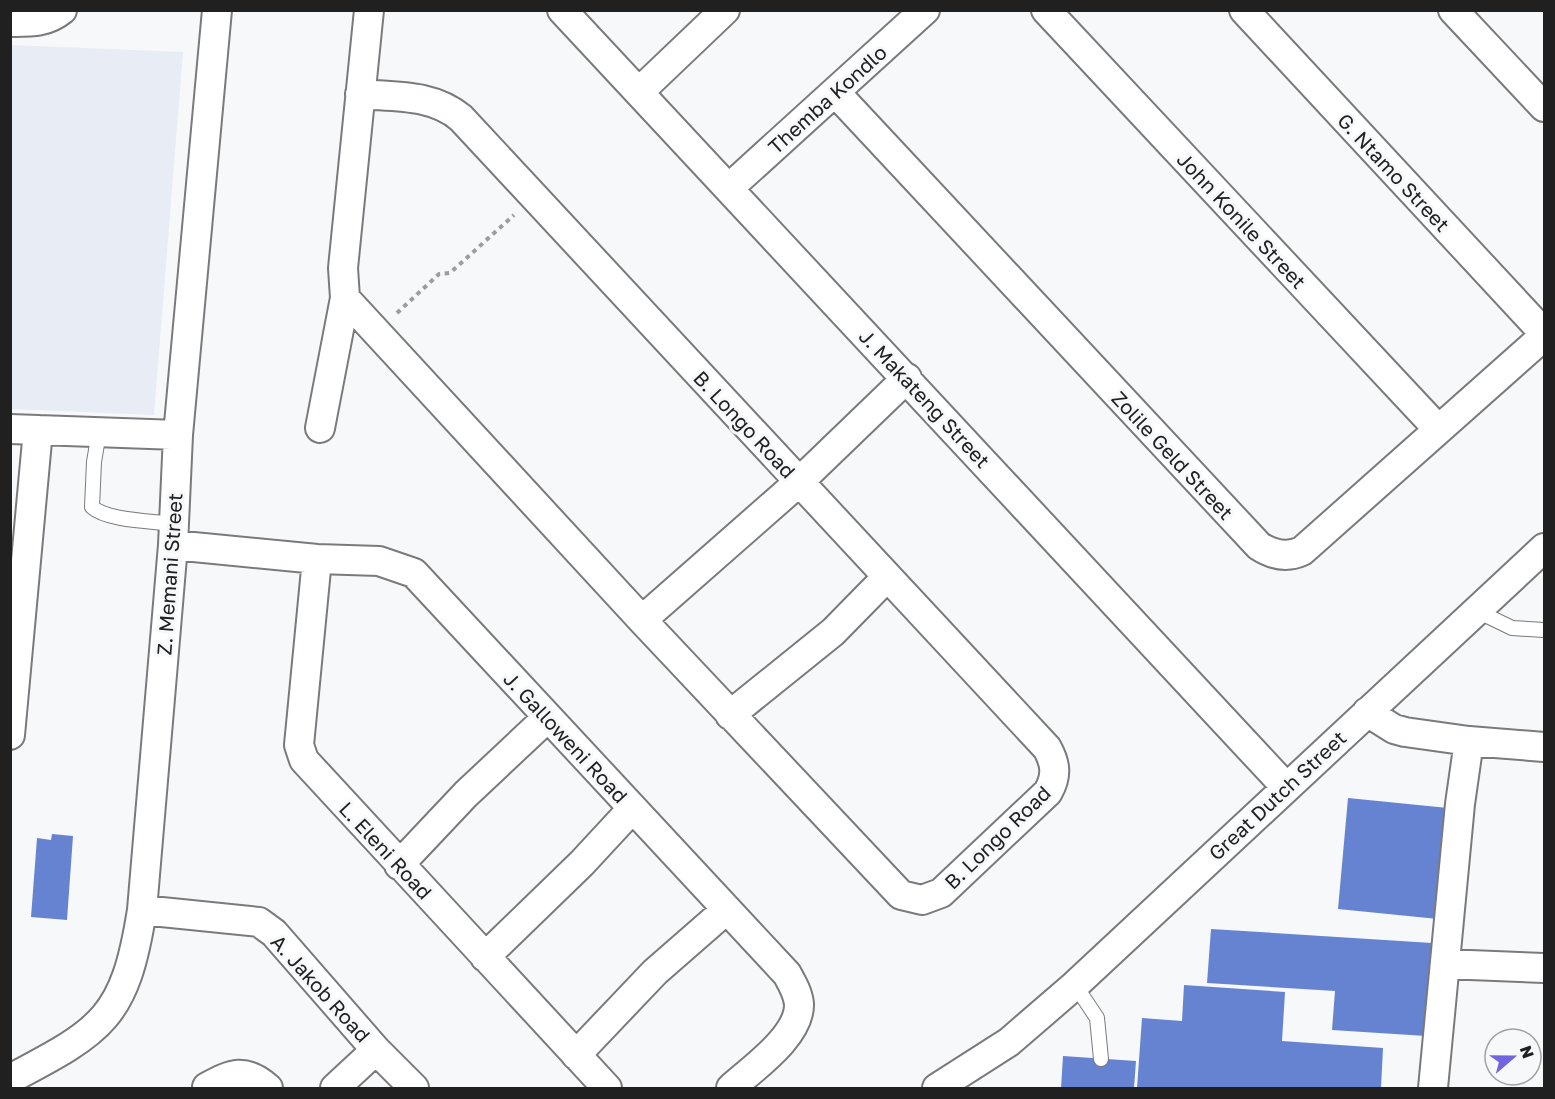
<svg xmlns="http://www.w3.org/2000/svg" width="1555" height="1099" font-family="'Golos Text',sans-serif">
<style>
.built{fill:#e8ecf5}
.building{fill:#6583d0}
.lines{fill:none;stroke-linecap:round;stroke-linejoin:round}
.lane-casing{stroke:#7a7a7c;stroke-width:16}
.street-casing{stroke:#7a7a7c;stroke-width:32}
.path{stroke:#9c9d9e;stroke-width:4;stroke-dasharray:4.5 4.5;stroke-linecap:butt}
.lane{stroke:#fff;stroke-width:14}
.street{stroke:#fff;stroke-width:28}
.labels{text-anchor:middle;dominant-baseline:central;stroke-width:6;stroke-linejoin:round;paint-order:stroke}
.street-label{font-size:20px;fill:#202021;stroke:#f7f8f9}
</style>
<rect width="100%" height="100%" fill="#f7f8f9"/>
<path class="built" d="M11,45L183,52L154,415L11,409Z"/>
<path class="building" d="M1348,798L1448,808L1438,919L1338,909Z
M52,834L73,836L67,920L31,917L37,838L51,840Z
M1211,929L1432,943L1426,1036L1332,1030L1335,991L1207,983Z
M1184,985L1285,992L1282,1041L1383,1048L1381,1088H1137L1142,1018L1182,1021Z
M1063,1056L1136,1061L1134,1088H1061Z"/>
<g class="lines">
<defs>
<path id="lane" d="M99,432L94,462L92,507C108,521 152,521 174,524
M1477,611L1512,628L1544,630
M1075,985L1097,1018L1101,1059"/>
<path id="street" d="M562,10L1285,786
M1046,10L1438,429
M1244,10L1544,333
M1453,10L1544,107
M10,22C30,22 46,23 62,10
M639,92L725,10
M835,92L1259,546C1273,555 1287,558 1302,551L1544,336
M729,188L925,10
M345,298L642,620L901,895L922,900L941,893L1048,792C1057,776 1056,764 1047,748L461,118C433,94 395,97 360,94
M320,428L345,298L343,268L369,10
M10,429L178,435
M173,545L317,559L379,561L414,573L787,974C792,983 798,993 799,1004C800,1036 753,1068 731,1088
M317,559L299,745L304,760L607,1088
M642,620L799,482L907,378
M1367,712L1394,729L1405,732L1469,741L1544,747
M730,715L833,632L887,577
M10,735L38,430
M399,865L466,794L548,717
M142,910L259,922L274,933L376,1050L414,1088
M485,957L582,863L632,809
M1445,964L1544,968
M576,1055L655,972L726,910
M10,1079C103,1030 125,1018 142,910L173,545L178,435L217,10
M207,1087C233,1073 245,1068 268,1088
M335,1088L376,1050
M937,1088L1009,1042L1075,985L1544,548
M1433,1088L1460,804L1469,741"/>
</defs>
<use href="#lane" class="lane-casing"/>
<use href="#street" class="street-casing"/>
<path class="path" d="M397,313L439,274L450,273L514,215"/>
<use href="#lane" class="lane"/>
<use href="#street" class="street"/>
</g>
<g class="labels">
<g class="street-label">
<text transform="translate(827 99) rotate(-42)">Themba Kondlo</text>
<text transform="translate(1394 172) rotate(47)">G. Ntamo Street</text>
<text transform="translate(1242 220) rotate(47)">John Konile Street</text>
<text transform="translate(925 398) rotate(47)">J. Makateng Street</text>
<text transform="translate(745 424) rotate(47)">B. Longo Road</text>
<text transform="translate(1173 455) rotate(47)">Zolile Geld Street</text>
<text transform="translate(169 574) rotate(-86)">Z. Memani Street</text>
<text transform="translate(566 737) rotate(47)">J. Galloweni Road</text>
<text transform="translate(1277 795) rotate(-43)">Great Dutch Street</text>
<text transform="translate(997 837) rotate(-44)">B. Longo Road</text>
<text transform="translate(386 850) rotate(47)">L. Eleni Road</text>
<text transform="translate(321 988) rotate(48)">A. Jakob Road</text>
</g>
</g>
<rect width="1555" height="1099" fill="none" stroke="#202021" stroke-width="24"/>
<g transform="translate(1513 1057) rotate(70)"><circle r="28" fill="#f7f8f9" stroke="#a1a2a3" stroke-width="1.5"/>
<path d="M0-4.5L10 22L0 15L-10 22Z" fill="#7265df"/>
<text y="-9" font-size="16" font-weight="bold" text-anchor="middle" fill="#202021">N</text>
</g>
</svg>
